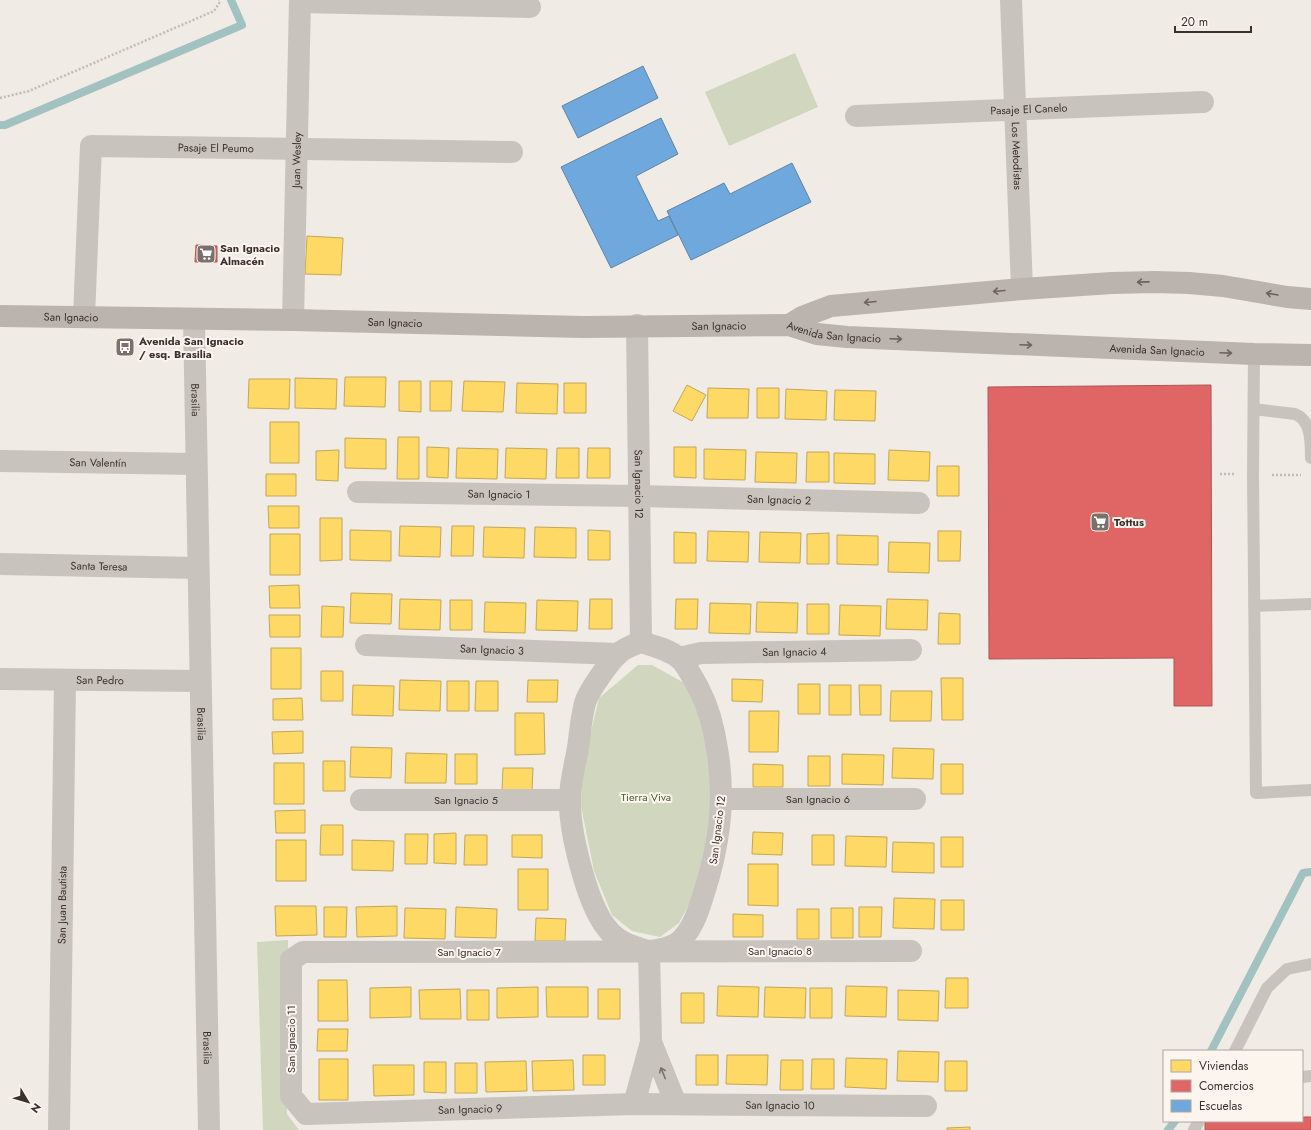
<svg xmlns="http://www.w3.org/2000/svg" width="1311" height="1130" font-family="Jost,sans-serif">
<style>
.green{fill:#d1d6bf}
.homes{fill:#ffd966;stroke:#c4a654}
.shops{fill:#e06666;stroke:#ae5654}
.schools{fill:#6fa8dc;stroke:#5f84a7}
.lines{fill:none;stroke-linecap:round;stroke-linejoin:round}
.stream{stroke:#a1c2c1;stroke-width:8}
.path{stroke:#c2bbb6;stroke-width:2.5;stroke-dasharray:2 2;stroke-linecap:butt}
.service{stroke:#c9c3be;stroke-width:12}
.minor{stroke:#c9c3be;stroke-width:22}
.tertiary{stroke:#c9c3be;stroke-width:22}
.secondary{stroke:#bab3ae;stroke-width:22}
.oneway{stroke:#6e645f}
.oneway2{stroke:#7b726d}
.labels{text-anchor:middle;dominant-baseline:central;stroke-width:4;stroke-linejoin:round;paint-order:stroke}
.street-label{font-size:11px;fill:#3b302b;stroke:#fbf5ee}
.poi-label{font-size:11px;font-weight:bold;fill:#3b302b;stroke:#fbf5ee;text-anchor:start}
.park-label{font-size:11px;fill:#4a5a2e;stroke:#fbf5ee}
</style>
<rect width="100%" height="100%" fill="#f0ebe5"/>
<path class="green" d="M795,53L818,107L729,146L705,92Z
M638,665H652L688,685L705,726L712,789L706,852L689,904L679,923L660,937L632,931L612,915L594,871L581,806L582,769L599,698Z
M288,940V955L282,965L287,1114L299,1130H263L257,942Z"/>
<path class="homes" d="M307,236L343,238L341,275L305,274Z
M345,377H386L385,407L344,406Z
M295,378L337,379L336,409L295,408Z
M249,379H290L289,409L248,408Z
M399,381H421V412L399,411Z
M430,381H452L451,411H430Z
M464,381L505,382L503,412L462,411Z
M517,383L558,384L557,414L516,413Z
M564,383H586V413H564Z
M687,385L706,395L692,421L673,411Z
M708,388L749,389L748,418H707Z
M757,388H779V418H757Z
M786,389L827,391L826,420L785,419Z
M835,390L876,391L875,421L834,420Z
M270,422H299V463H270Z
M398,437H419V479H397Z
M345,438L386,439V469L345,468Z
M427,447L449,448L448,478L427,477Z
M674,447H696V478L674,477Z
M457,448L498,449L497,479L456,478Z
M506,448L547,449L546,479L505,478Z
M557,448H579V478H556Z
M588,448H610V478H587Z
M704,449L746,450L745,480L704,479Z
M339,450L338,481L316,480V451Z
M889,450L930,452L929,481L888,480Z
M756,452L797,453L796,483L755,482Z
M807,452H829V482H806Z
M834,453L875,454V484L834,483Z
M937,466H959V496H937Z
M266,474H296V496H266Z
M268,506H299V528H269Z
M320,518H342V560L320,561Z
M400,526L441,527L440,557L399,556Z
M452,526H474L473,556H451Z
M484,527L525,528L524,558L483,557Z
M535,527L576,528V558L534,557Z
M350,530L391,531V561L350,560Z
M588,530L610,531V560H588Z
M708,531L749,532L748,562L707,561Z
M938,531H961L960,561H938Z
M674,532L696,533V563H674Z
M760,532L801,533L800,563L759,562Z
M829,533V564H807V534Z
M270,534H300V575H270Z
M837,535L878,536V565L837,564Z
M889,542L930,543L929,573L888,572Z
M299,585L300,608H270L269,586Z
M351,593L392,594L391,624L350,623Z
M400,599L441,600L440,630L399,629Z
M590,599H612V629H589Z
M676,599H698L697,629H675Z
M887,599L928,600L927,630L886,629Z
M450,600H472V630H450Z
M537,600L578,601L577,631L536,630Z
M485,602L526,603L525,633L484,632Z
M757,602L798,603L797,633L756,632Z
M710,603L751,604L750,634L709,633Z
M807,604H829V634H807Z
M840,605L881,606L880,636L839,635Z
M322,606L344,607L343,637H321Z
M939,613L960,614V644H938Z
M269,615H300V637H270Z
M271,648H301V689H271Z
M321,671H343V701H321Z
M941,678H963V720H942Z
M732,679L763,680L762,702L732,701Z
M400,680L441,681L440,711L399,710Z
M528,680H558L557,702H527Z
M447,681H469V711H447Z
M476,681H498V711H475Z
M798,684H820V714H798Z
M353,685L394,686L393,716L352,715Z
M829,685H851V715H829Z
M859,685H881V715H860Z
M891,691H932L931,721H890Z
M302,698L303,720H273V699Z
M749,711H779L778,752H749Z
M515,713H544L545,754L515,755Z
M303,731V753L273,754L272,732Z
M351,747L392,748L391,778L350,777Z
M893,748L934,749L933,779L892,778Z
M406,753L447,754L446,783H405Z
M455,754H477V784H455Z
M842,754L884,755L883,785L842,784Z
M808,756H830V786H808Z
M323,761H345V791H323Z
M274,763H304V804H274Z
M753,764L783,765V787H753Z
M941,764H963V794H941Z
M503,768H533L532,791L502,790Z
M305,810V833H276L275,811Z
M321,825H343V855H320Z
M753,832L783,833L782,855L752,854Z
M456,833V864L434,863V834Z
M405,834H428L427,864H405Z
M465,835H487V865H464Z
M512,835H542V858L512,857Z
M812,835H834V865H812Z
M846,836L887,837L886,867L845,866Z
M941,837H963V867H941Z
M276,840H306V881H276Z
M352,840L394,841L393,871L352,870Z
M893,842L934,843V873L892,872Z
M748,864H778V906L748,905Z
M518,869H548V910H518Z
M894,898L935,899L934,929L893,928Z
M941,900H964V930H941Z
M275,906H316L317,935L276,936Z
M397,906V936L357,937L356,907Z
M324,907H347L346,937H324Z
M456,907L497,909L496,938L455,937Z
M859,907H882L881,937H859Z
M405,908L446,909L445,939L404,938Z
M831,908H853V938H831Z
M797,909H819V939H797Z
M733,914L763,915V937H733Z
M536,918L566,919L565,941H535Z
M946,978H968V1008H945Z
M318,980H347L348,1021H318Z
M718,986L759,987L758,1017L717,1016Z
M846,986L887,987L886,1017L845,1016Z
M411,987V1017L370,1018V988Z
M538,987V1017L497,1018V988Z
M546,987H588V1017H547Z
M765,987L806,988L805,1018L764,1017Z
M810,988H832V1018H810Z
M460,989L461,1019H420L419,990Z
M598,989H620V1019H598Z
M467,990H489V1020H467Z
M898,990L939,991L938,1021L898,1020Z
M681,993H704V1023H681Z
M318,1029H348L347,1051H317Z
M898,1051L939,1052L938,1082L897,1081Z
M583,1055H605V1085H583Z
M696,1055H718V1085H696Z
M727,1055H768L767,1085L726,1084Z
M846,1058L887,1059L886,1089L845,1087Z
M319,1059H348V1100H319Z
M812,1059H834V1089H811Z
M573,1060L574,1090L533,1091L532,1061Z
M781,1060H803V1090H780Z
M526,1061L527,1091L486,1092L485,1062Z
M945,1061H967V1091H945Z
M424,1062H446V1093L424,1092Z
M455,1063H477V1093H455Z
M373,1065H414V1095L374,1096Z
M970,1127V1130H947V1128Z"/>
<path class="shops" d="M196,245L217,246V262H195Z
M1211,385L1212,706H1174V658L989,659L988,387Z
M1302,1117H1311V1130H1205V1121H1302Z"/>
<path class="schools" d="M643,66L658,98L578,138L562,106Z
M661,118L678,154L636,176L658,221L669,216L678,235L611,268L561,167Z
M792,163L811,202L691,260L667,211L724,183L730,194Z"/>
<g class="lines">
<path class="stream" d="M0,125H5L242,25L231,0
M1211,1051L1303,873L1311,872
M1168,1130L1175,1121"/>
<path class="path" d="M0,98L29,91L214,11L220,2L219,0
M1220,474H1235
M1272,475H1301"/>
<path class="service" d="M1254,354L1253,474L1256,793L1311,790
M1254,409L1295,414C1311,420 1311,441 1311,458
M1254,606L1311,604
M1235,1051L1267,988L1287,969L1311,964
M1302,1077L1311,1076
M1194,1130L1199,1121"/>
<g class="minor">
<path id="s1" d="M1011,0L1022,289"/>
<path d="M300,2L530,7"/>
<path id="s2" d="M856,116L1203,102"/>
<path id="s3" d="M84,317L91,146L512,152"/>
<path id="s4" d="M293,320L300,0"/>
<path id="s5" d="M637,325L641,642"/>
<path id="s6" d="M0,461L196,464"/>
<path id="s7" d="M358,492L639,496L919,503"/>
<path id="s8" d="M0,564L198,568"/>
<path d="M641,642C654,646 668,649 679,658C686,664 694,680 699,689C709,708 714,728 717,749C726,801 719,847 703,896C698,912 691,934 676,944C670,947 658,950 651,951C646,951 641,949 636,947C625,944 613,937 606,927C587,903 569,831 570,799C570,782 575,765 578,748C580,733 581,718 585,703C588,692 609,662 618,654C624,648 633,645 641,642Z"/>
<path id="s9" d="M366,645L618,654"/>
<path id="s10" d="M679,658L701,653L911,650"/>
<path id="s11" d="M0,679L200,681"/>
<path id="s12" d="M722,799H915"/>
<path id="s13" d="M361,800H570"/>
<path id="s14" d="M911,951L303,952L291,960V1096L306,1114L634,1104L926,1106"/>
<path d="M651,1042L676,1104"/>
<path d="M634,1104L651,1042L649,951"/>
<path id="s15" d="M59,1130L65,680"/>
</g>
<path class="tertiary" id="s16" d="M194,319L209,1130"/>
<g class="secondary">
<path id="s17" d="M0,316L293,320L583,327L789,325L817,334L847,337L1254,354L1311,355"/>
<path d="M789,325L802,317L831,306L1022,289L1112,283L1155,282L1189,283L1223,286L1287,297L1311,299"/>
</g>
</g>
<defs><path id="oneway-shaft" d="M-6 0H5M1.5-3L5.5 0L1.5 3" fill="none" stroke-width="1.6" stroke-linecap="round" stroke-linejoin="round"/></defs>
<g class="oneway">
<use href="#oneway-shaft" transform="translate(1143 282) rotate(179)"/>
<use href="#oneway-shaft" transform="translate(999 291) rotate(175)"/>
<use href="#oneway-shaft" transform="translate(1272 294) rotate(-170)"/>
<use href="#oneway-shaft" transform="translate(870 302) rotate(175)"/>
<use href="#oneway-shaft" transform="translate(896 339) rotate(2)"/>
<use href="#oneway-shaft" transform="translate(1026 345) rotate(2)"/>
<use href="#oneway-shaft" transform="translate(1226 353) rotate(2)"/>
</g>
<use class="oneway2" href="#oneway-shaft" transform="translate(663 1073) rotate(-112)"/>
<defs>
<symbol id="supermarket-square" viewBox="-11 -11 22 22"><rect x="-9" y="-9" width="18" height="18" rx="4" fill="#7a716c" stroke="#fbf5ee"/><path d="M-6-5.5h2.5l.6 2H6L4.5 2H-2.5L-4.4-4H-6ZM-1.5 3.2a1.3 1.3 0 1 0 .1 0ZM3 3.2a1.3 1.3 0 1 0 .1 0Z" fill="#fff"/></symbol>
<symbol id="bus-square" viewBox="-11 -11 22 22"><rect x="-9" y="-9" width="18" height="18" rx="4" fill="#7a716c" stroke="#fbf5ee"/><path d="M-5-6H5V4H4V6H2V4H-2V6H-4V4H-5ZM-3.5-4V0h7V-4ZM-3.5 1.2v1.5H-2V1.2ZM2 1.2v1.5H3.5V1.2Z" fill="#fff"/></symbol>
</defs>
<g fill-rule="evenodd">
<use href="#supermarket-square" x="195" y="243" width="22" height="22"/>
<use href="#bus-square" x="114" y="336" width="22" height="22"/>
<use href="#supermarket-square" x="1089" y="511" width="22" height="22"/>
</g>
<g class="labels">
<g class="street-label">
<text stroke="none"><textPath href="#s2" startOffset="173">Pasaje El Canelo</textPath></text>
<text stroke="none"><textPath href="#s3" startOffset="296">Pasaje El Peumo</textPath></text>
<text stroke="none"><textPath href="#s1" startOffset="156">Los Metodistas</textPath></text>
<text stroke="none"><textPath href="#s4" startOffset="160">Juan Wesley</textPath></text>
<text stroke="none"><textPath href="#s17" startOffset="71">San Ignacio</textPath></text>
<text stroke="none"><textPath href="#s17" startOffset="395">San Ignacio</textPath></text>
<text stroke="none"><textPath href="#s17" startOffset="719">San Ignacio</textPath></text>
<text stroke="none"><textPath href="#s17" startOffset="835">Avenida San Ignacio</textPath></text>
<text stroke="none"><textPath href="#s17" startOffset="1159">Avenida San Ignacio</textPath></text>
<text stroke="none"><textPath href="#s16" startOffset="81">Brasilia</textPath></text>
<text stroke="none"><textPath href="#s6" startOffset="98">San Valentín</textPath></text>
<text stroke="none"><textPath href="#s5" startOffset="159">San Ignacio 12</textPath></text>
<text stroke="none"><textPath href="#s7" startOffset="141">San Ignacio 1</textPath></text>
<text stroke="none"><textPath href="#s7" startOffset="421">San Ignacio 2</textPath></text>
<text stroke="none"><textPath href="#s8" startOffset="99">Santa Teresa</textPath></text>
<text stroke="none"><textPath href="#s9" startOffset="126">San Ignacio 3</textPath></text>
<text stroke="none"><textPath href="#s10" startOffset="116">San Ignacio 4</textPath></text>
<text stroke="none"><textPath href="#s11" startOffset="100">San Pedro</textPath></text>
<text stroke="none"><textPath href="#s16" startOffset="405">Brasilia</textPath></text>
<text stroke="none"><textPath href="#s12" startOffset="96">San Ignacio 6</textPath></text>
<text stroke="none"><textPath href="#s13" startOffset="105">San Ignacio 5</textPath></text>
<text transform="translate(717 830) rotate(-83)">San Ignacio 12</text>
<text stroke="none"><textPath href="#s15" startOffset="225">San Juan Bautista</textPath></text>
<text x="780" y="951">San Ignacio 8</text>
<text x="469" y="952">San Ignacio 7</text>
<text transform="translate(291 1039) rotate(-90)">San Ignacio 11</text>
<text stroke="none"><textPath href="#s16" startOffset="729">Brasilia</textPath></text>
<text stroke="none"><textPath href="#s14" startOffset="1256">San Ignacio 10</textPath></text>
<text stroke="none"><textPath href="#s14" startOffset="946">San Ignacio 9</textPath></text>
</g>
<g class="poi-label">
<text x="220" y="248">San Ignacio<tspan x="220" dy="13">Almacén</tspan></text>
<text x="139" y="341">Avenida San Ignacio<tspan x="139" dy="13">/ esq. Brasilia</tspan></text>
<text x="1114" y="522">Tottus</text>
</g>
<g class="park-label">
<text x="646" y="797">Tierra Viva</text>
</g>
</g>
<rect x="1163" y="1050" width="140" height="72" fill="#fbf5ee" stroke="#aea6a0"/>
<rect x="1171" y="1060" width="20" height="12" fill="#ffd966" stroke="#aea6a0"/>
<text x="1199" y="1070" font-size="12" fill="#3b302b">Viviendas</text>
<rect x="1171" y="1080" width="20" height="12" fill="#e06666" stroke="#aea6a0"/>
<text x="1199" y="1090" font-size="12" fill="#3b302b">Comercios</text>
<rect x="1171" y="1100" width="20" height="12" fill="#6fa8dc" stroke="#aea6a0"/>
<text x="1199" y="1110" font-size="12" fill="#3b302b">Escuelas</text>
<g transform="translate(28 1102) rotate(128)" stroke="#fbf5ee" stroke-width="3" paint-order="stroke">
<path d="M0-3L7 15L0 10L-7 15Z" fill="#3b302b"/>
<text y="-6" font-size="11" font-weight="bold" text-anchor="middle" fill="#3b302b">N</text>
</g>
<path d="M1175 26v6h76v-6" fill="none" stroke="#3b302b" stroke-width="2"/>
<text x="1181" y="26" font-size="12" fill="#3b302b" stroke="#fbf5ee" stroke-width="3" paint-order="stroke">20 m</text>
</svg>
